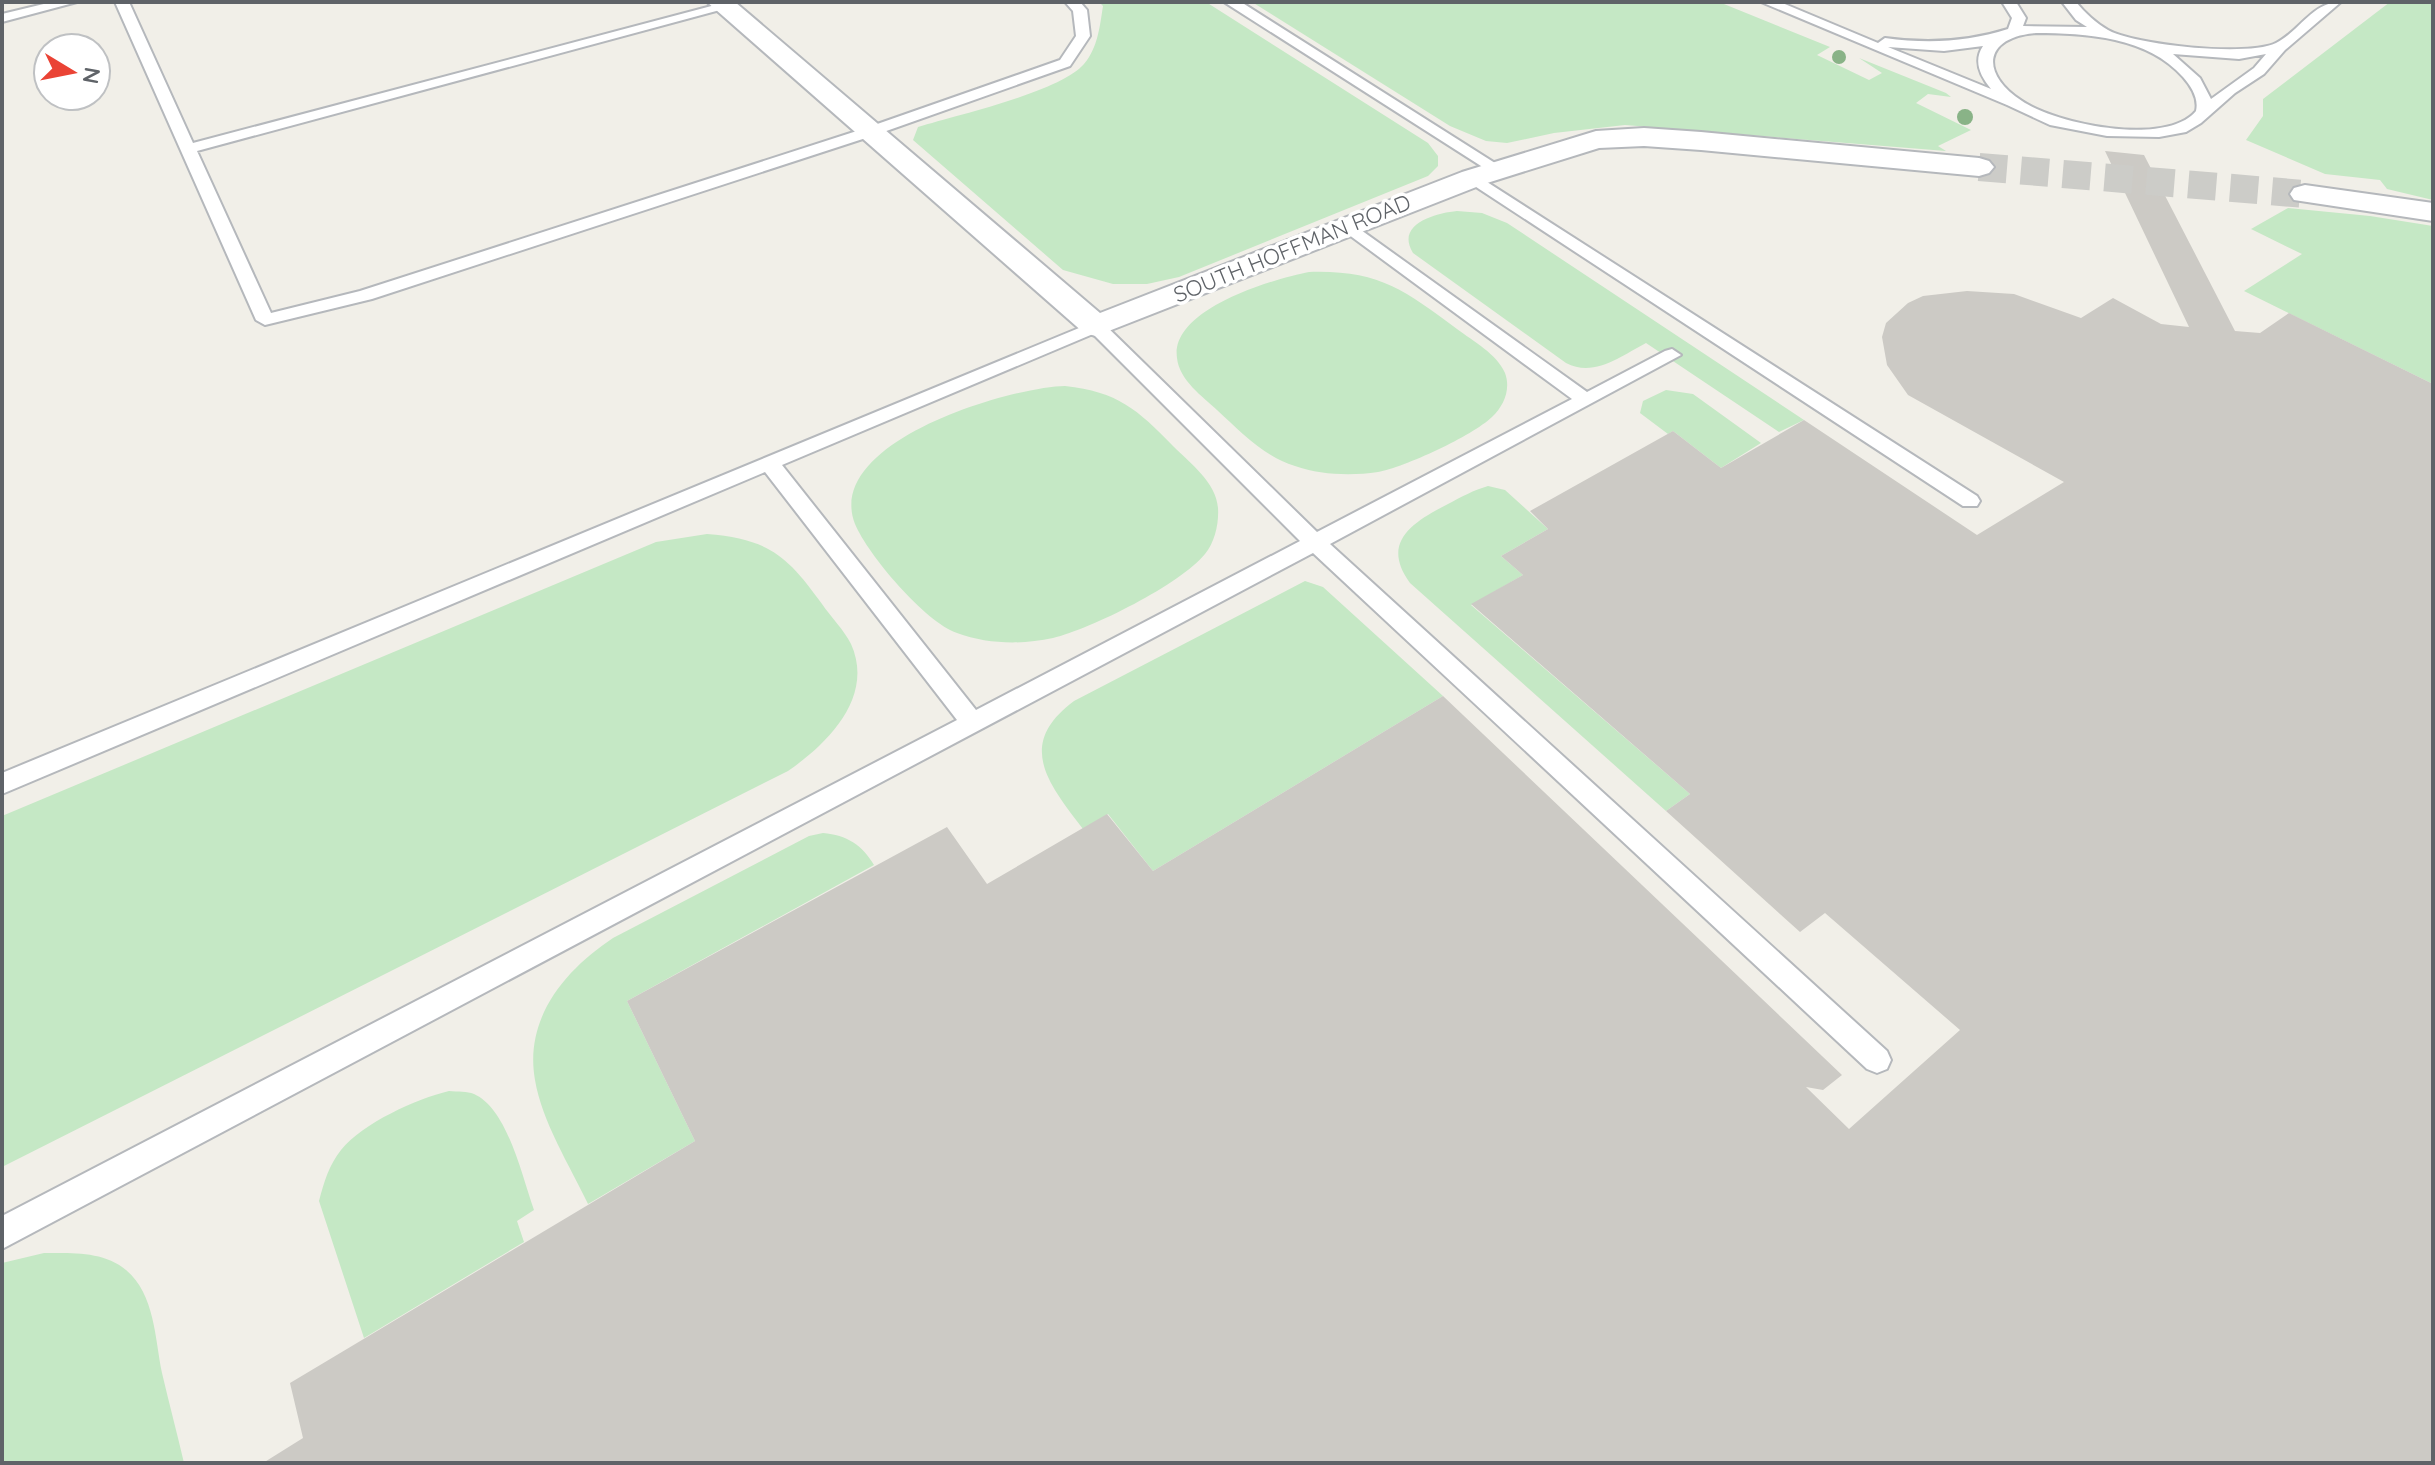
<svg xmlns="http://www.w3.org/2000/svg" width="2435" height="1465" font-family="Quicksand,sans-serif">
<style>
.green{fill:#c5e8c5}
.building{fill:#cccac5}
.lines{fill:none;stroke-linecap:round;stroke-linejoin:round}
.street-tunnel{stroke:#ccccc8;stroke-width:28;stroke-dasharray:28 14;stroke-linecap:butt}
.lane-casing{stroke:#b5b8bc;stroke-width:4}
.street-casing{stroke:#b5b8bc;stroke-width:4}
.lane{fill:#fff;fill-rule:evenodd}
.street{fill:#fff;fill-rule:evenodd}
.tree{fill:#89b387}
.labels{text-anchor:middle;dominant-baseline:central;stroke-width:7;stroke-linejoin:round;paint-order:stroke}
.far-street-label{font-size:22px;fill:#5f6368;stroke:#fff}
</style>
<rect width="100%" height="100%" fill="#f1efe8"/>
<path class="green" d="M1099,2H1206L1428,143L1438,156V166L1428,176L1179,277L1147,284H1113L1063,270L913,140L918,127C957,115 1060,92 1084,64C1098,48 1100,25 1103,6Z
M1252,2H1719L1830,47L1817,55L1869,80L1882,73L1859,58L1946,93L1951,97L1928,94L1916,103L1971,130L1938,146L1946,151L1625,125L1554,133L1507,143L1486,141L1450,126Z
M2390,2H2433V200L2387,189L2380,180L2325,174L2246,140L2263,116V99Z
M2288,208L2370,216L2433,226V384L2244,291L2302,254L2251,229Z
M1457,211L1482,213L1507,223L1804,420L1779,432L1646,343C1621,356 1594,378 1566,363L1413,253C1395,224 1436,213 1457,211Z
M1309,272C1378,270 1403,289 1457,329C1473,341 1497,354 1505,373C1511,389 1504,406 1492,417C1472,436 1405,467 1378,472C1351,476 1321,475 1295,466C1263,456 1241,432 1217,410C1203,397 1179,380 1177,358C1170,309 1273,279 1309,272Z
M1065,386C1118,392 1137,409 1173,446C1190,463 1216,482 1218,508C1219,523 1215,542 1205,554C1181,584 1091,629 1053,638C1021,645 987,644 957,633C925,622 868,555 855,524C823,442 1010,387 1065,386Z
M1666,390L1693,394L1761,443L1721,468L1673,431L1668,434L1640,413L1643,401Z
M1488,486L1505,490L1548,529L1501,556L1523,575L1471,605L1690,794L1666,811L1410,583C1380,542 1413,522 1448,504C1461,497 1474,490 1488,486Z
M707,534C768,539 787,555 822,604C831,617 844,630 851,644C875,697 827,744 788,771L2,1167V816L656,542Z
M1305,581L1323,587L1443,696L1153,871L1108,814L1083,829C1049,784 1015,745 1074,701Z
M823,833C847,835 862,845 874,865L627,1001L695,1141L588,1204C570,1166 542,1122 535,1080C524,1018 565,970 613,938L809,836Z
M449,1091C458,1092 467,1091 474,1094C508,1109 522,1177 534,1210L517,1221L524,1242L364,1338L319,1201C324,1182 329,1165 341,1150C363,1123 416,1099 449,1091Z
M44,1253C71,1253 104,1251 126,1270C155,1294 155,1339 162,1373C169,1403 177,1433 184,1463H2V1263Z"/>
<path class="building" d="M2105,151L2144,155L2235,331L2260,333L2289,313L2433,384V1463H263L303,1438L290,1383L695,1141L627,1001L947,827L987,884L1107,814L1153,871L1443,696L1842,1075L1823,1090L1806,1087L1849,1129L1960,1030L1825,913L1800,932L1666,811L1690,794L1471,604L1523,575L1501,556L1548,529L1530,511L1673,431L1721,468L1804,420L1977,535L2064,482L1908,395L1887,365L1882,337L1886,323L1908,303L1923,296L1967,291L2014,294L2081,318L2113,298L2161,324L2189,327Z"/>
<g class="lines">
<path class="street-tunnel" d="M1979,167L2305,194"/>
<defs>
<path id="lane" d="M52,2H77L2,22V14Z
M115,2H129L193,143L719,4L731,7L197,151L271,313L360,291L863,129L1060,60L1076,36L1073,11L1065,2H1080L1087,10L1090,36L1070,66L875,135L372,299L265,325L256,320Z
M1224,2H1241L1506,170L1498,175L1492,173Z
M1761,2H1780L1878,43L1885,38C1928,44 1967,42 2008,29L2012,18L2002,2H2016L2026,18L2023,26L2087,27L2076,20L2062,2H2076C2085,13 2096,23 2108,30C2134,45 2248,57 2276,43C2300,31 2312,2 2341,2L2285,50L2264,74L2235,93L2201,123L2186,132L2159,137L2107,136L2050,125L2007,105ZM2036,33C2086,33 2148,37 2183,77C2191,86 2199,98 2196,111C2166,147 2056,124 2022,101C1980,74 1983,37 2036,33ZM1983,46C1973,61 1980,76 1991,89L1888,47L1944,51ZM2173,54L2239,59L2266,54L2254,68L2211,99L2200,78Z
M1473,173L1977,496L1980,501L1977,506H1963L1467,181L1465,178Z
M1347,220L1587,392L1665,351L1672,349L1681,355L1330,544L1887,1051L1891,1060L1887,1069L1877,1073L1867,1069L1313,553L2,1249V1216L957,720L765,472L2,794V773L1096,321L1102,322L1317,532L1572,399L1341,229L1339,225ZM1093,334L1300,541L976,710L782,465Z"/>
<path id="street" d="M707,2H735L1100,313L1462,172L1596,131L1644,128L1701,132L1979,158L1989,161L1994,167L1989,173L1979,176L1701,150L1644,146L1599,148L1484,184L1096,336L1084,333Z
M2305,185L2433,203V221L2294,200L2290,194L2294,188Z"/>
</defs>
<use href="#lane" class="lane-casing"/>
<use href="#street" class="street-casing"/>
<use href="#lane" class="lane"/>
<use href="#street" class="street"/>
</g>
<g class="tree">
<circle cx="1839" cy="57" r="7"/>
<circle cx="1965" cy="117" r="8"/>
</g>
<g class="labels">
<g class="far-street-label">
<text transform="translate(1292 248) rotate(-22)">SOUTH HOFFMAN ROAD</text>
</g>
</g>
<rect width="2435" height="1465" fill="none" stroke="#5f6368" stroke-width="8"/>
<g transform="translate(72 72) rotate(100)"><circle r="38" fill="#ffffff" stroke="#bfc1c3" stroke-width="2"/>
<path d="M0-6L14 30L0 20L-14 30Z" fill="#ea4335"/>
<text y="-12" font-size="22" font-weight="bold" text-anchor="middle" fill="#5f6368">N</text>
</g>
</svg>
